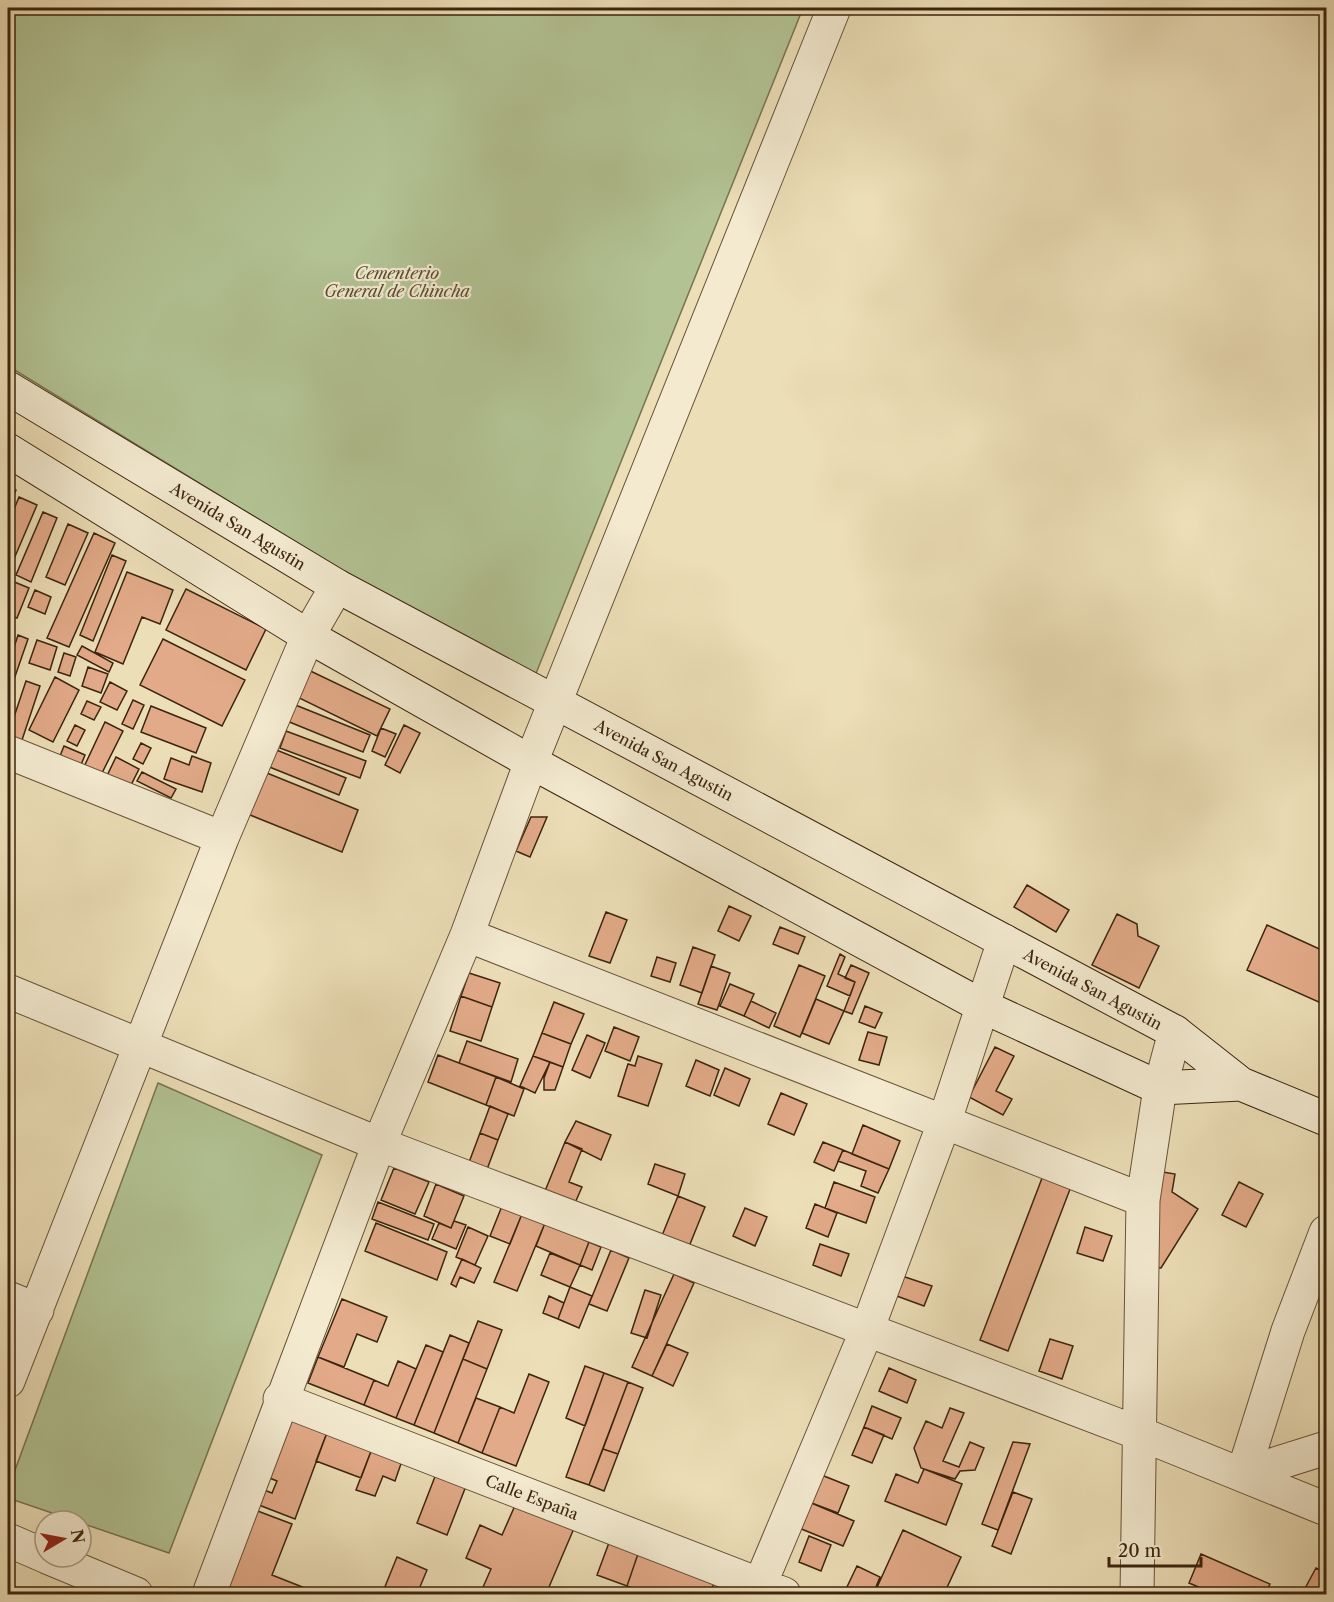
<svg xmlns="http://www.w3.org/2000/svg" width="1334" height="1602" font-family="'Libre Caslon Text',serif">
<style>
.green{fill:#b2c293;stroke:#777450;stroke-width:1.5}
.building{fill:#e2aa88;stroke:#3c250e;stroke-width:1.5}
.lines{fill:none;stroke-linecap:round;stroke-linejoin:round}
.street-casing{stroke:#685338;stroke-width:35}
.secondary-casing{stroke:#3c250e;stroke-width:35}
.street{stroke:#f3ead0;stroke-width:33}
.secondary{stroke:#f3ead0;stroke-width:33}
.labels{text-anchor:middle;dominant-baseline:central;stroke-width:4.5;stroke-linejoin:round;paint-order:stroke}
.park-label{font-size:16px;font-style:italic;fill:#5a4c2f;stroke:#f3ead0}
.street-label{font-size:16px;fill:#3c250e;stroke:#f3ead0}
</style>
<rect width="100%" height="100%" fill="#ecdeb7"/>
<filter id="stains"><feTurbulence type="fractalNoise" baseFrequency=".00333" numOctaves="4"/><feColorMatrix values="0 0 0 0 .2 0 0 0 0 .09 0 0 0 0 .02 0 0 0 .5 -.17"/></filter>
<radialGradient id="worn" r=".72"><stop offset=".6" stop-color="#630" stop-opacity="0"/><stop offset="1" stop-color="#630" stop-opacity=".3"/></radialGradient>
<path class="green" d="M8,8H803L531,686L8,366Z
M158,1083L322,1155L169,1553L8,1498V1489Z"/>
<path class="building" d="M8,486L16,490L8,509Z
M19,497L37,505L8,573V524Z
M43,512L57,518L31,582L16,575Z
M68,524L88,533L65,585L46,577Z
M94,533L115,543L69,647L47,638Z
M112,555L126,561L93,641L80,635Z
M127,572L173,590L160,624L142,617L123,664L95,652Z
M12,581L29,588L17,618L8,615V594Z
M186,589L266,629L246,670L166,630Z
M35,590L51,597L45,614L28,607Z
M18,635L28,639L10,691L8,690V666Z
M163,639L245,680L222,726L140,685Z
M37,640L57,647L50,670L29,663Z
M82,646L113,663L109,672L77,655Z
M64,653L76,657L70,676L58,672Z
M300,666L390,709L377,736L287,692Z
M88,667L108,674L101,693L82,686Z
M55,677L79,690L53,742L29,730Z
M26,681L40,686L18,752L8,749V735Z
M110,682L127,691L117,710L100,702Z
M133,700L144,705L133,729L122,724Z
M87,701L101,707L94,720L81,714Z
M293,704L370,735L363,752L287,721Z
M151,706L206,728L196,753L141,732Z
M105,722L123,731L99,779L82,771Z
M75,725L85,730L77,746L67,741Z
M404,725L420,733L400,773L385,765Z
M381,728L396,734L385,757L372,751Z
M286,731L366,761L360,778L280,748Z
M141,743L151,748L143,764L133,759Z
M64,746L85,755L79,770L58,761Z
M274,749L346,778L339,795L267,766Z
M192,756L211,763L202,792L164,779L171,758L189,765Z
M116,757L139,769L127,793L104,782Z
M262,771L358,810L342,852L245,813Z
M142,772L176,789L171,798L137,781Z
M531,817H547L530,857L516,851Z
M1027,885L1069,910L1056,932L1014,907Z
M729,906L751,916L739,941L718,931Z
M606,912L627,920L610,963L589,956Z
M1117,914L1137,924L1138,936L1159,946L1139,988L1092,965Z
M1267,925L1326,952V990L1321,1003L1247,970Z
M780,927L805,937L798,954L773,944Z
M693,947L715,955L702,993L680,985Z
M840,954L845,957L838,974L855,982L850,996L827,986Z
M657,957L676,963L670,982L651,976Z
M799,965L825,976L800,1037L774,1026Z
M851,965L869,973L852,1014L844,1011L855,982L845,978Z
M711,966L730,973L717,1010L698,1004Z
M469,973L500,983L492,1007L461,996Z
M730,984L754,994L744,1016L720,1006Z
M461,996L492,1007L481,1041L450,1031Z
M816,999L844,1011L829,1044L802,1033Z
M751,1001L776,1013L769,1028L744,1016Z
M554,1002L584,1014L571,1044L542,1033Z
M865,1006L882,1013L875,1028L859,1022Z
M614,1027L639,1037L630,1061L605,1051Z
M868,1032L887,1037L879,1065L859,1060Z
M542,1033L571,1044L563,1067L533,1056Z
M587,1035L605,1043L590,1078L572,1070Z
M467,1041L518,1059L511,1082L459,1063Z
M995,1047L1014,1056L996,1091L1012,1099L1003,1115L969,1097Z
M438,1055L496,1077L486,1105L428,1082Z
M533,1056L550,1062L535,1093L520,1086Z
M638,1056L662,1064L648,1106L618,1096L628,1064L635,1066Z
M696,1060L719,1070L710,1096L686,1086Z
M550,1062L563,1067L555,1090H544V1078Z
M725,1068L750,1079L739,1106L714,1095Z
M496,1077L524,1089L514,1116L486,1105Z
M781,1093L807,1104L794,1135L768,1124Z
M490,1106L508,1114L498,1140L480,1133Z
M576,1121L611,1135L601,1160L565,1142Z
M863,1125L900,1141L889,1169L852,1154Z
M480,1133L498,1140L486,1172L468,1165Z
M565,1142L582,1149L569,1182L582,1187L575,1203L545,1191Z
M823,1142L843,1150L834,1171L814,1162Z
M843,1150L889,1169L878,1193L861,1186L866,1171L838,1161Z
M655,1164L685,1174L678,1196L648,1184Z
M394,1168L429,1182L415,1214L381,1200Z
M1157,1171L1175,1174L1172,1192L1198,1209L1161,1268L1143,1266Z
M1044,1173L1072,1184L1008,1351L980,1340Z
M834,1182L875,1197L866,1223L825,1208Z
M1239,1182L1263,1194L1246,1227L1222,1215Z
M436,1184L464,1196L451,1228L424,1216Z
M678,1196L705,1207L688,1249L661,1238Z
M378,1202L434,1224L428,1240L372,1219Z
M815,1204L837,1213L828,1237L806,1228Z
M502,1206L522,1214L510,1244L490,1236Z
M745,1208L767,1217L755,1246L733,1236Z
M522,1214L545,1223L517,1291L494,1282Z
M454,1221L466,1225L456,1249L432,1239L439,1223L451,1228Z
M376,1223L447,1252L437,1280L365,1251Z
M545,1223L589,1242L580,1265L536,1246Z
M468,1227L488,1236L475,1265L456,1257Z
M1085,1227L1112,1236L1103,1261L1077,1253Z
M589,1242L601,1247L592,1270L580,1265Z
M820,1244L849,1254L841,1276L813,1265Z
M611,1250L629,1258L607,1311L589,1304Z
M550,1253L580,1265L570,1287L541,1275Z
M462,1259L481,1268L474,1283L460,1277L456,1287L451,1284Z
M674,1274L694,1283L652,1376L632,1367Z
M902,1276L932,1286L924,1306L894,1295Z
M570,1287L592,1296L579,1328L558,1319Z
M645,1290L661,1295L647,1338L631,1333Z
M549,1296L564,1303L558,1319L543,1313Z
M342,1299L387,1317L377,1342L357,1334L344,1367L318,1357Z
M478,1321L502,1330L487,1369L463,1359Z
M450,1335L469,1343L434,1433L414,1425Z
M1050,1339L1073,1346L1062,1379L1039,1371Z
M667,1344L688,1353L673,1386L652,1376Z
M426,1345L443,1352L414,1425L396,1418Z
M318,1357L374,1380L364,1405L308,1383Z
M463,1359L487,1369L458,1443L434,1433Z
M398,1361L416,1369L396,1418L364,1405L374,1380L388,1386Z
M585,1366L604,1373L585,1426L566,1418Z
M889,1368L916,1380L907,1403L879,1391Z
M604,1373L628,1382L589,1485L566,1477Z
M529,1374L549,1382L516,1466L482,1453L500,1407L514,1413Z
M628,1382L643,1388L618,1454L603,1449Z
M476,1398L500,1407L482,1453L458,1443Z
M872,1406L901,1418L892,1439L864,1427Z
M950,1408L964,1413L943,1461L959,1467L970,1442L984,1448L975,1470L960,1471L955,1479L921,1468L914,1448L926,1421L942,1428Z
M285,1413L328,1430L295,1519L251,1502L256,1487L272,1493L277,1481L262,1475Z
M864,1427L884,1435L872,1463L852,1455Z
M328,1430L373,1446L361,1478L316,1461Z
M1013,1442L1030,1444L998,1530L982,1524Z
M373,1446L403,1458L395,1481L383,1476L375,1496L356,1490Z
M603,1449L618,1454L604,1491L589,1485Z
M924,1469L962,1484L946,1525L885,1501L896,1474L918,1483Z
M436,1474L466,1486L447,1535L417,1523Z
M819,1474L849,1486L838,1513L809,1502Z
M1013,1492L1032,1499L1011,1554L992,1546Z
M517,1501L575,1526L546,1594H480L491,1569L466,1558L480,1525L502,1535Z
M809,1502L854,1521L843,1546L799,1528Z
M255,1510L292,1524L272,1575L315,1592L314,1594H223Z
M903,1530L961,1557L944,1594H874Z
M809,1536L831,1545L821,1571L799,1562Z
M610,1540L639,1551L627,1586L597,1575Z
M639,1551L715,1580L710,1594H648L627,1586Z
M1201,1554L1270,1584L1265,1594H1215L1189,1583Z
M397,1557L427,1570L417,1594H382Z
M857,1566L880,1577L873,1594H853L845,1591Z
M1316,1568L1326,1573V1594L1303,1592Z"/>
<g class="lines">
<defs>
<path id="street" d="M8,752L222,838
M467,935L1143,1200
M8,991L379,1144L1141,1434L1326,1509
M1326,1232L1288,1331L1243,1474L1326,1448
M8,1298L37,1310
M8,1381L222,838L308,636L337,586
M280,1399L784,1594
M8,1540L45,1556
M47,1557L136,1594
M209,1594L379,1144L467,935L531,762L834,8
M756,1594L867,1330L944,1123L1004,941
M1137,1594L1143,1200L1160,1088L1175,1032"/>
<path id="secondary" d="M8,388L337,586L1175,1032L1241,1084L1326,1119
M8,450L308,636L531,762L982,1006L1160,1088L1241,1084"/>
</defs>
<use href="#street" class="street-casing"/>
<use href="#secondary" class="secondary-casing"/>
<use href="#street" class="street"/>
<use href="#secondary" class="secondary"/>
</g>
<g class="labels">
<g class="park-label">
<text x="397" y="273">Cementerio<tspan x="397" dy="18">General de Chincha</tspan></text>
</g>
<g class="street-label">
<text transform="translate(238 526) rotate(31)">Avenida San Agustin</text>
<text transform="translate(664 760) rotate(28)">Avenida San Agustin</text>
<text transform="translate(1093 989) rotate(28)">Avenida San Agustin</text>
<text transform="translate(532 1497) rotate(21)">Calle España</text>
</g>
</g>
<rect width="1334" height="1602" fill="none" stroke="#ecdeb7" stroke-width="30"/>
<rect x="9" y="9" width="1316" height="1584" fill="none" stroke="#3c250e" stroke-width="3"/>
<rect x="15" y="15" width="1304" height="1572" fill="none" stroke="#3c250e" stroke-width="1.5"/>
<g transform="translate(63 1539) rotate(80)"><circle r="28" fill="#f3ead0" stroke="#aa9b82" stroke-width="1.5"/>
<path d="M0-4.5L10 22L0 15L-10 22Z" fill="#8f2418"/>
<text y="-9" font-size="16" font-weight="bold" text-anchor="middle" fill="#3c250e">N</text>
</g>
<path d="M1109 1557v9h92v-9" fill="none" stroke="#3c250e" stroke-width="3"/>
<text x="1118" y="1557" font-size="18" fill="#3c250e" stroke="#f3ead0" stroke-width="4.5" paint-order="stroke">20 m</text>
<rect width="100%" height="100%" filter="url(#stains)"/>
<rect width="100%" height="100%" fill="url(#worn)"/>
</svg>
